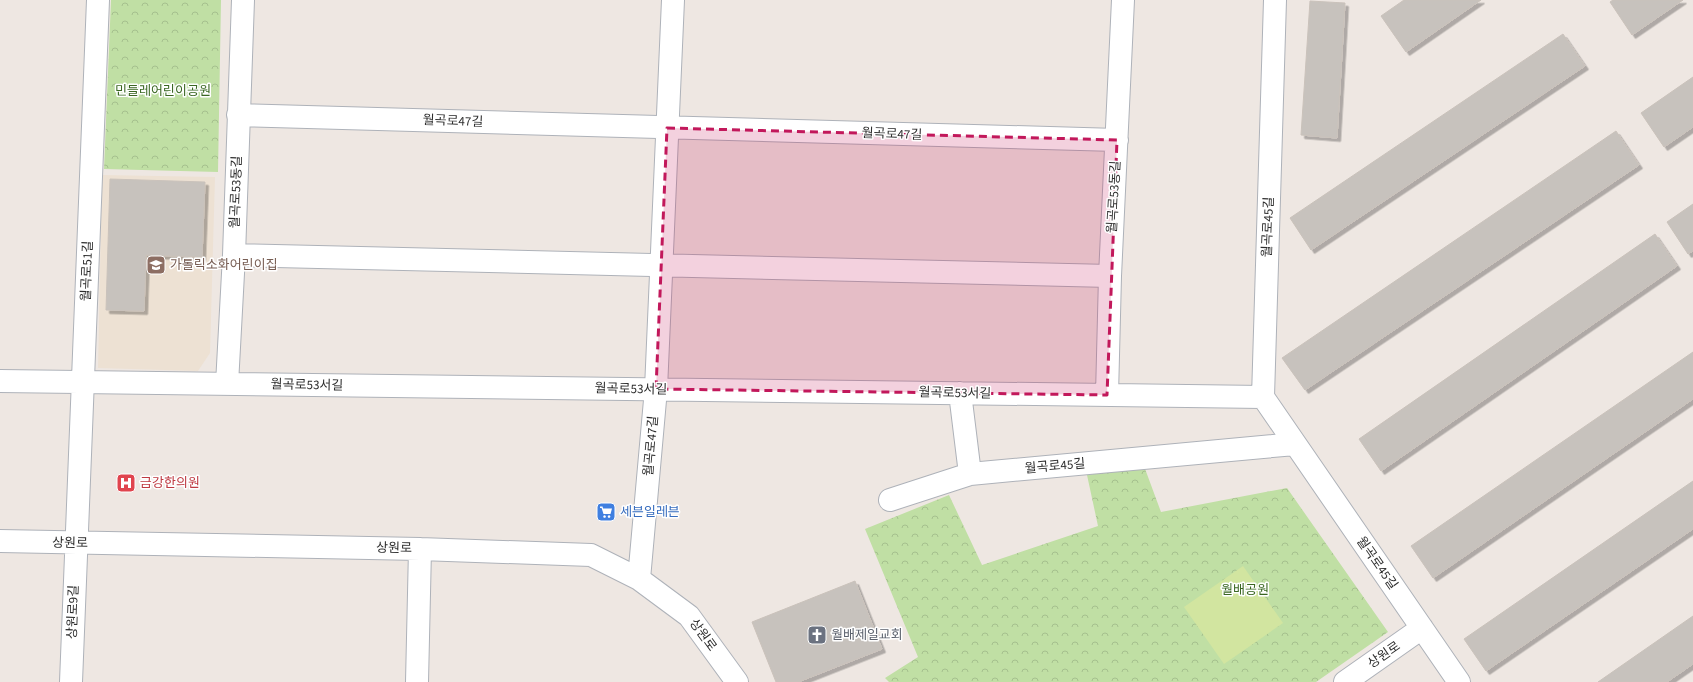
<svg xmlns="http://www.w3.org/2000/svg" width="1693" height="682" font-family="'Source Sans 3','Noto Sans KR',sans-serif">
<style>
.education{fill:#ede1d3}
.park{fill:url(#park-crowns)}
.pitch{fill:#d2e5a0}
.building{fill:#c7c2bd;stroke:#cac2bb;filter:url(#shadow)}
.lines{fill:none;stroke-linecap:round;stroke-linejoin:round}
.minor-casing{stroke:#aeb2b9;stroke-width:24}
.minor{stroke:#fff;stroke-width:22}
.marked{fill:#c2185b;fill-opacity:0.2;stroke:#c2185b;stroke-width:3;stroke-dasharray:8 5;stroke-linejoin:round}
.labels{text-anchor:middle;dominant-baseline:central;stroke-width:3;stroke-linejoin:round;paint-order:stroke}
.park-label{font-size:13px;fill:#3a6722;stroke:#fff}
.street-label{font-size:13px;fill:#2e2e2e;stroke:#fff}
.education-label{font-size:13px;fill:#785e54;stroke:#fff;text-anchor:start}
.health-label{font-size:13px;fill:#be3a42;stroke:#fff;text-anchor:start}
.shop-label{font-size:13px;fill:#366cbe;stroke:#fff;text-anchor:start}
.worship-label{font-size:13px;fill:#5b616d;stroke:#fff;text-anchor:start}
</style>
<defs>
<pattern id="park-crowns" width="20" height="18" patternUnits="userSpaceOnUse"><rect width="20" height="18" fill="#c0dfa4"/><path d="M2 6a3 3 0 1 1 6 0M12 15a3 3 0 1 1 6 0" fill="none" stroke="#a5c08e"/></pattern>
<filter id="shadow"><feDropShadow dx="3.5" dy="3.5" stdDeviation="0" flood-color="#0004"/></filter>
</defs>
<rect width="100%" height="100%" fill="#eee7e2"/>
<path class="education" d="M102,175L215,177L210,353L198,371L98,368Z"/>
<path class="park" d="M111,0H221L218,172L104,169Z
M1144,466L1161,512L1287,488L1388,632L1316,682H889L885,678L918,657L865,529L949,495L982,565L1098,526L1087,475Z"/>
<path class="pitch" d="M1243,566L1283,623L1224,664L1184,607Z"/>
<path class="building" d="M1404,0H1481L1406,52L1381,16Z
M1613,0H1683L1632,35L1610,2Z
M1310,1L1345,3L1337,138L1301,135Z
M1563,34L1585,66L1311,250L1290,218Z
M1693,77V127L1664,147L1641,113Z
M1616,131L1639,165L1305,390L1282,358Z
M110,179L205,182L202,257L146,255L144,311L106,310Z
M1693,204V251L1688,254L1667,222Z
M1655,234L1677,266L1381,471L1359,439Z
M1693,352V399L1433,578L1411,546Z
M1693,481V529L1486,671L1464,639Z
M855,581L882,649L798,682H776L752,622Z
M1693,616V664L1667,682H1598Z"/>
<g class="lines">
<defs>
<path id="minor" d="M1275,0L1263,397L1459,682
M238,115L1117,140
M234,255L1110,276
M0,381L1263,397
M227,384L234,255L243,0
M960,393L970,474
M1107,395L1110,276L1123,0
M890,500L970,474L1295,444
M0,541L420,549L591,555L639,579L689,616L737,682
M639,579L656,389L673,0
M71,682L98,0
M417,682L420,549
M1345,682L1422,628"/>
</defs>
<use href="#minor" class="minor-casing"/>
<use href="#minor" class="minor"/>
</g>
<path class="marked" d="M667,128L1117,140L1107,395L656,389Z"/>
<defs>
<symbol id="school-square" viewBox="-11 -11 22 22"><rect x="-9" y="-9" width="18" height="18" rx="4" fill="#8d6e63" stroke="#fff"/><path d="M0-5L7-2L0 1L-7-2ZM-4 1L0 2.5L4 1V4Q0 6-4 4Z" fill="#fff"/></symbol>
<symbol id="hospital-square" viewBox="-11 -11 22 22"><rect x="-9" y="-9" width="18" height="18" rx="4" fill="#e0444e" stroke="#fff"/><path d="M-5-5h3v3.5h4V-5h3V5h-3V1.5h-4V5h-3Z" fill="#fff"/></symbol>
<symbol id="supermarket-square" viewBox="-11 -11 22 22"><rect x="-9" y="-9" width="18" height="18" rx="4" fill="#3f7fe0" stroke="#fff"/><path d="M-6-5.5h2.5l.6 2H6L4.5 2H-2.5L-4.4-4H-6ZM-1.5 3.2a1.3 1.3 0 1 0 .1 0ZM3 3.2a1.3 1.3 0 1 0 .1 0Z" fill="#fff"/></symbol>
<symbol id="church-square" viewBox="-11 -11 22 22"><rect x="-9" y="-9" width="18" height="18" rx="4" fill="#6b7280" stroke="#fff"/><path d="M-1.2-6h2.4v3.5h3.3v2.4h-3.3V6h-2.4V-.1h-3.3v-2.4h3.3Z" fill="#fff"/></symbol>
</defs>
<g fill-rule="evenodd">
<use href="#school-square" x="145" y="254" width="22" height="22"/>
<use href="#hospital-square" x="115" y="472" width="22" height="22"/>
<use href="#supermarket-square" x="595" y="501" width="22" height="22"/>
<use href="#church-square" x="806" y="624" width="22" height="22"/>
</g>
<g class="labels">
<g class="park-label">
<text x="163" y="91">민들레어린이공원</text>
<text x="1245" y="590">월배공원</text>
</g>
<g class="street-label">
<text transform="translate(453 121) rotate(2)">월곡로47길</text>
<text transform="translate(892 134) rotate(2)">월곡로47길</text>
<text transform="translate(236 192) rotate(-88)">월곡로53동길</text>
<text transform="translate(1114 197) rotate(-87)">월곡로53동길</text>
<text transform="translate(1268 227) rotate(-88)">월곡로45길</text>
<text transform="translate(87 271) rotate(-88)">월곡로51길</text>
<text transform="translate(307 385) rotate(1)">월곡로53서길</text>
<text transform="translate(631 389) rotate(1)">월곡로53서길</text>
<text transform="translate(955 393) rotate(1)">월곡로53서길</text>
<text transform="translate(651 446) rotate(-85)">월곡로47길</text>
<text transform="translate(1055 466) rotate(-5)">월곡로45길</text>
<text transform="translate(70 543) rotate(1)">상원로</text>
<text transform="translate(394 548) rotate(1)">상원로</text>
<text transform="translate(1377 563) rotate(55)">월곡로45길</text>
<text transform="translate(73 612) rotate(-88)">상원로9길</text>
<text transform="translate(703 635) rotate(54)">상원로</text>
<text transform="translate(1384 655) rotate(-35)">상원로</text>
</g>
<g class="education-label">
<text x="170" y="265">가톨릭소화어린이집</text>
</g>
<g class="health-label">
<text x="140" y="483">금강한의원</text>
</g>
<g class="shop-label">
<text x="620" y="512">세븐일레븐</text>
</g>
<g class="worship-label">
<text x="831" y="635">월배제일교회</text>
</g>
</g>
</svg>
